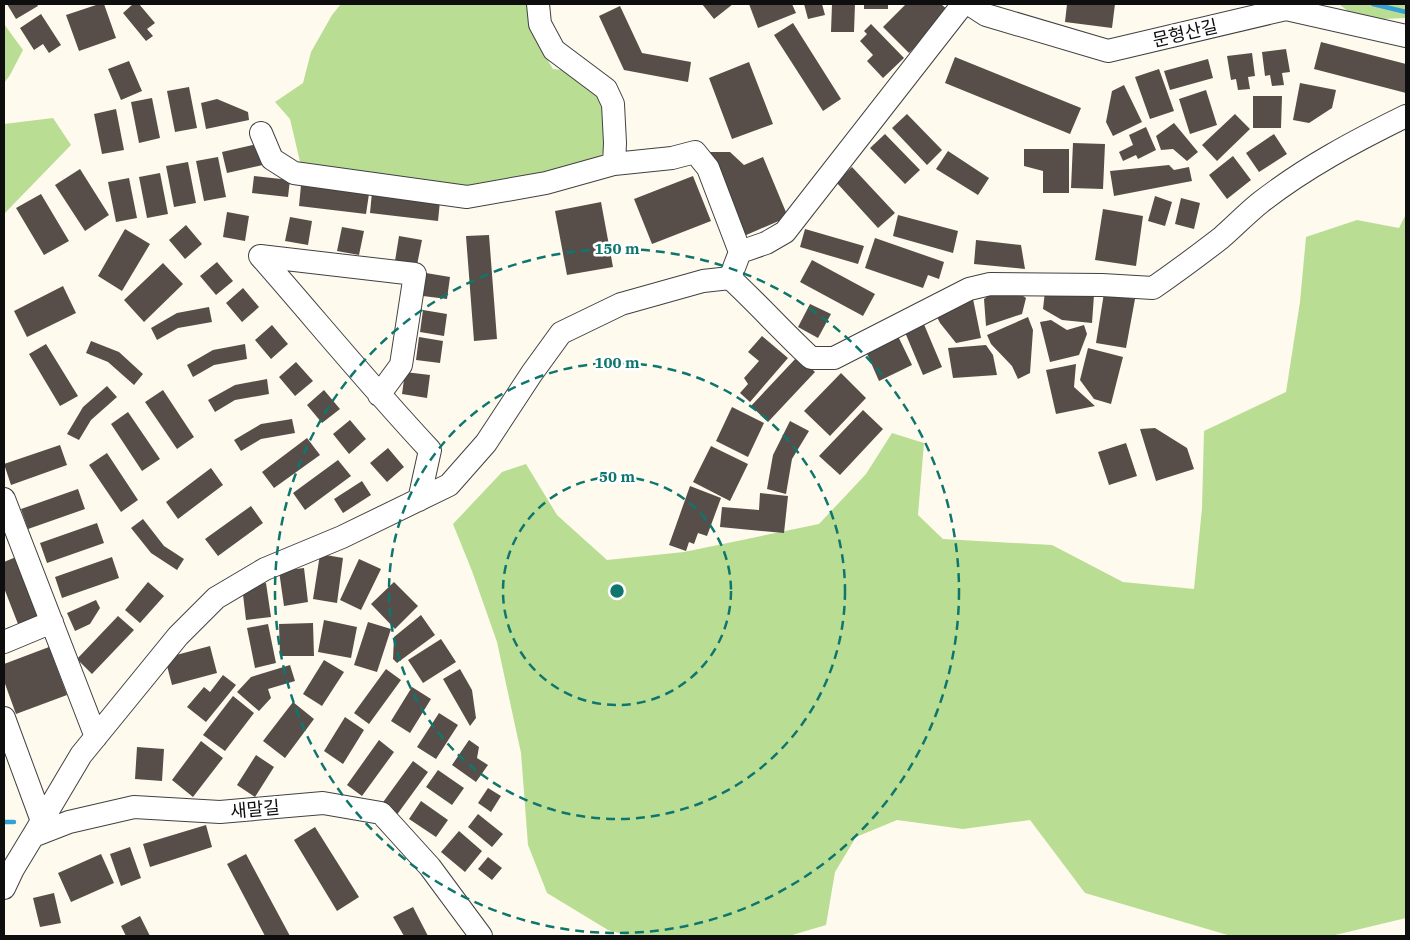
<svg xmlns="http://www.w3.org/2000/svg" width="1410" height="940" font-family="'IBM Plex Serif','Noto Sans KR',serif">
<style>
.forest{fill:#badd94}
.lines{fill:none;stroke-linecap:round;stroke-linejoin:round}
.stream{stroke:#34a0d4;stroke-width:4.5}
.building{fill:#574e49}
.minor-casing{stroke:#414141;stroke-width:24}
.minor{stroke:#fff;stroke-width:22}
.ring{fill:none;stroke:#0f766e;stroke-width:2.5;stroke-dasharray:9 6}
.labels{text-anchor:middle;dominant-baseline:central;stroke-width:5;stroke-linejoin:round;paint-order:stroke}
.street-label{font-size:18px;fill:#0e0e0e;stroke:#fff}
.centre{fill:#0f766e;stroke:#fff;stroke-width:2.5}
.ring-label{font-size:15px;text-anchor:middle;font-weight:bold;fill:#0f766e;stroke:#fff;stroke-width:5;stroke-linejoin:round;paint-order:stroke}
</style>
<rect width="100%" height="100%" fill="#fffaee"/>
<path class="forest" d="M341,4H535L538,44L553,69L583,72L615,118L614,139L600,157L499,189L442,185L301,166L290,119L275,102L303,83L311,52L332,15Z
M1339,4H1406V18L1359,20Z
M4,24L23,50L10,75L4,83Z
M53,118L71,145L4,214V124Z
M1406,214V918L1331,936H1231L1085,893L1030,820L963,829L897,820L856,837L835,872L826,925L789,936H629L608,930L547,893L528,845L521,753L497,642L472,571L453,524L502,472L526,464L557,515L607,560L684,552L819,524L866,474L892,433L924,443L918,515L943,539L1052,545L1123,582L1194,589L1202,508L1204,431L1286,392L1300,302L1306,237L1357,220L1399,228Z"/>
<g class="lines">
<path class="stream" d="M1373,4L1406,12
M4,822H14"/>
</g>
<path class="building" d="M7,4H37L38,6L16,19Z
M99,4H104L116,38L79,51L66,15Z
M133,4H139L155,23L147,29L153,36L146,41L123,13Z
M702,4H733L714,19Z
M749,4H792L796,13L758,28Z
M804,4H822L825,15L808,19Z
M832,4H855L854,32H831Z
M864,4H888V9H864Z
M906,4H941L950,12L909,53L883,27Z
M1067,4H1115L1112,28L1065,22Z
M620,6L642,53L691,62L688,82L624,70L599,16Z
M41,14L61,45L49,53L43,44L34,50L20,28Z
M793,23L841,99L823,111L774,35Z
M871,24L904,58L883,78L867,61L873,55L860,41L867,34L864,31Z
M1321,42L1406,64V93L1314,69Z
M1286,49L1290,72L1282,73L1284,85L1272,86L1270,75L1265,76L1262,52Z
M1252,53L1255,76L1248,77L1250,89L1238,90L1236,79L1231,80L1227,56Z
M955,57L1081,108L1070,134L945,83Z
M1208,59L1213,78L1170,90L1164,71Z
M129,61L142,91L121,100L108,69Z
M749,62L773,124L732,139L709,78Z
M1159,69L1174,111L1150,119L1135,77Z
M1300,83L1336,90L1332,108L1309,123L1293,120Z
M1124,85L1142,122L1113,136L1106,122L1112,91Z
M189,87L197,128L175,132L167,91Z
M1206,90L1217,125L1190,134L1179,99Z
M1253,96H1282L1281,128H1253Z
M152,98L160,138L139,143L131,102Z
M217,99L248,112L249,120L206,129L201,103Z
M116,109L124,150L102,154L94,114Z
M907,114L942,150L927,165L892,128Z
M1235,114L1250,129L1217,161L1202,145Z
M1174,123L1198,152L1187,161L1173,149L1161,150L1156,136Z
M1146,127L1156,150L1138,159L1136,155L1123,161L1119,152L1133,145L1129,135Z
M885,134L920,170L905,184L870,148Z
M1274,134L1287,154L1259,172L1246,153Z
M262,143L267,164L227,173L222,152Z
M1073,143L1105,144L1103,189L1071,188Z
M1024,149H1069V193H1043V171L1024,166Z
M948,151L989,178L978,195L936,169Z
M709,152H730L744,165L763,157L788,217L744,236Z
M1233,156L1251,180L1227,199L1209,175Z
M218,157L226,197L204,201L196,161Z
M188,162L196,203L174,207L166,166Z
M1169,165L1174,170L1189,167L1192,181L1114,196L1110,171Z
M852,167L895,213L878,228L836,182Z
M80,169L109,215L85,231L55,185Z
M160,173L168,214L147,218L139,177Z
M254,176L290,180L288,197L252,193Z
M693,176L711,221L652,244L634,199Z
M129,178L137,218L116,222L108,182Z
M301,185L369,194L366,214L299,206Z
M372,192L440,201L438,221L370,213Z
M41,194L69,241L44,255L16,208Z
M1155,196L1172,202L1165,226L1148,221Z
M1181,198L1200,203L1194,229L1175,224Z
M601,202L613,267L567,275L555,211Z
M1103,209L1143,216L1136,266L1095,260Z
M227,212L249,216L245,241L223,237Z
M898,215L958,231L953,253L893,236Z
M290,217L312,221L308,245L285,241Z
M186,225L202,244L185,259L169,240Z
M342,227L364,231L359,255L337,251Z
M125,229L150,244L122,291L98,276Z
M805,229L864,246L858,264L800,247Z
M489,235L497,339L474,341L466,236Z
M399,236L422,240L417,265L395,261Z
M875,238L944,262L939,279L928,275L923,288L865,268Z
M976,240L1021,245L1025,269L974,264Z
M812,260L875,294L863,316L800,282Z
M217,262L233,281L216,295L200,276Z
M163,263L183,284L144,322L124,300Z
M426,273L450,277L447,299L423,296Z
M63,286L76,313L27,337L14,311Z
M999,287L1013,289L1026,298L1022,314L986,326L984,299Z
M243,288L259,307L242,322L226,303Z
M1045,291L1094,295L1092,323L1062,320L1043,309Z
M1104,293L1135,299L1126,348L1096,343Z
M972,294L981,338L956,343L940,323L935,313Z
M810,304L831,314L818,338L798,327Z
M209,307L212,322L178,328L157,340L151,328L177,313Z
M423,310L447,314L444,336L420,332Z
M1028,317L1033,330L1030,373L1018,379L1012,366L991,344L987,335Z
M1051,320L1067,330L1084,325L1087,334L1079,355L1050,362L1040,322Z
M923,322L942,367L923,375L904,330Z
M272,325L288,344L271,359L255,340Z
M897,334L912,365L879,381L865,349Z
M762,336L788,358L750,402L740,393L748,384L744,378L759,361L748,352Z
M419,337L443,341L440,363L416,360Z
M91,341L119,352L143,374L134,385L108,362L86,353Z
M46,344L78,396L60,406L29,354Z
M245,344L247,359L214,365L193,377L187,365L213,350Z
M986,345L993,355L997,375L953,378L948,348Z
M1088,348L1123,357L1111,404L1094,399L1080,380Z
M798,356L815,372L768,422L751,406Z
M296,362L313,381L295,396L279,377Z
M1076,364L1074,387L1095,406L1056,414L1046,370Z
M405,372L430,375L427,398L402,394Z
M841,373L866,398L830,436L804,411Z
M267,379L269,394L235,400L215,412L208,400L235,385Z
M107,386L117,397L91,420L79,440L67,434L83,407Z
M163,390L194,437L177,449L145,402Z
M324,390L340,409L322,423L307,405Z
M732,407L764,423L748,457L716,441Z
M863,410L883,429L840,475L819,456Z
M128,412L160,459L142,471L111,424Z
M292,419L295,433L261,439L241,451L234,440L261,424Z
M350,420L366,439L349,454L333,434Z
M790,421L809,431L792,459L786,494L767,489L773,455Z
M1155,428L1187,448L1194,469L1156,481L1140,429Z
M307,438L320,455L274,488L262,472Z
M1126,443L1137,476L1109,485L1098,452Z
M60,445L67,465L11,485L4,464Z
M711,446L748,464L730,501L693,482Z
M388,448L404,467L387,482L370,463Z
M107,453L138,500L121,512L89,465Z
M338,460L351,476L305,510L293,493Z
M211,468L223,485L178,519L166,502Z
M362,481L371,495L343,513L334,499Z
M690,486L721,498L707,536L698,533L694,544L689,542L686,551L669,545Z
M78,489L85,509L28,529L21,509Z
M760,493L788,496L784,533L720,527L722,507L759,510Z
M251,506L263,523L218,556L205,539Z
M143,519L164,546L184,559L177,570L151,553L131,528Z
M97,523L104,543L47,563L40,543Z
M320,554L343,558L337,603L313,599Z
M16,557L39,616L18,624L4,588V562Z
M112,557L119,578L62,598L55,577Z
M359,559L381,569L361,610L340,600Z
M304,568L308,602L284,606L279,571Z
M148,582L164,596L140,623L125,610Z
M394,582L418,606L395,629L371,604Z
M266,583L271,617L246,620L242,586Z
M96,600L100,608L90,624L75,631L67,613Z
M421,615L435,635L397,663L393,659L394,637Z
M118,616L134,630L92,674L77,659Z
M324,620L357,627L351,658L318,652Z
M368,622L391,629L377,672L354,665Z
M313,623L314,656H280L279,624Z
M268,624L276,663L255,668L247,628Z
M441,639L456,662L423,683L408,660Z
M210,646L217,673L172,685L165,658Z
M49,647L67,695L16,714L4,681V664Z
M324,660L344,672L322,706L303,694Z
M290,665L295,681L268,689L271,698L259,711L237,692L251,677Z
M386,669L401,680L369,724L354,713Z
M460,669L472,690L476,718L470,726L443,679Z
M223,675L236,685L206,722L187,707L204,687L210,692Z
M412,687L431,699L410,733L391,721Z
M233,696L254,713L225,751L203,735Z
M293,702L314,719L285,758L263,741Z
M439,713L458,725L436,759L417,747Z
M345,717L364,730L343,764L324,751Z
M379,740L394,752L362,796L347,785Z
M469,740L479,747L477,758L488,765L476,782L452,765Z
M201,741L223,758L193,797L172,780Z
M137,747L164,749L162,781L135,779Z
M256,755L274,767L255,797L237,785Z
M413,761L428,772L396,816L381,805Z
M438,770L464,788L452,805L426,787Z
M488,788L501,796L491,812L478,803Z
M421,801L448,820L436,837L409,819Z
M478,814L503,834L492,847L468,827Z
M206,825L212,847L150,867L143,844Z
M315,827L359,897L337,911L294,840Z
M459,831L482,851L465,872L441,852Z
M130,847L141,878L121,886L110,854Z
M101,854L114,883L71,902L58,873Z
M246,854L290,936H265L227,864Z
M488,857L502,868L492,880L478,869Z
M54,893L61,923L40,927L33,898Z
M413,907L428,936H404L393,917Z
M140,916L150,936H126L121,926Z"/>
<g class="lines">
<defs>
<path id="minor" d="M538,4L540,24L554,50L606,89L613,104L615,143L614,164
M969,4L986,15L1108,51L1286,9L1406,36
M261,133L272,159L294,173L467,197L546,183L614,164L672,158L695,152L708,168L740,252L730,278
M740,252L766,243L785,232L963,4
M379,395L401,365L415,274L260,256C317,321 371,387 430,450L419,500
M4,499L96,737
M4,642L52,622
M4,718L42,821
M33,836L81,755L178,636L216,598L265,569L342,537L449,485L486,443L532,373L561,333L621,304L703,281L730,278C758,304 783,332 811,358H834L969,289L990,284L1102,285L1153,288C1176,272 1199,255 1221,238C1235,226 1247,213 1261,202C1306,167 1355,141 1406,116
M4,888L13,869L33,836L69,822L134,807L220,812L323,803L381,813L430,867L481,936"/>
</defs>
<use href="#minor" class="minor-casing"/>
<use href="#minor" class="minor"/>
</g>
<g class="ring">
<circle cx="617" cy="591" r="114"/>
<circle cx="617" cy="591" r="228"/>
<circle cx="617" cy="591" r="342"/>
</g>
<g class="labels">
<g class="street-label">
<text transform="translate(1185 33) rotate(-13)">문형산길</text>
<text transform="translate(255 809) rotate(-5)">새말길</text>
</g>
</g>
<circle cx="617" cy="591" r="8" class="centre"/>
<g class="ring-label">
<text x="617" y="254">150 m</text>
<text x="617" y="368">100 m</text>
<text x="617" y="482">50 m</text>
</g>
<rect width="1410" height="940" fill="none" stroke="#0e0e0e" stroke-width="10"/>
</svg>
